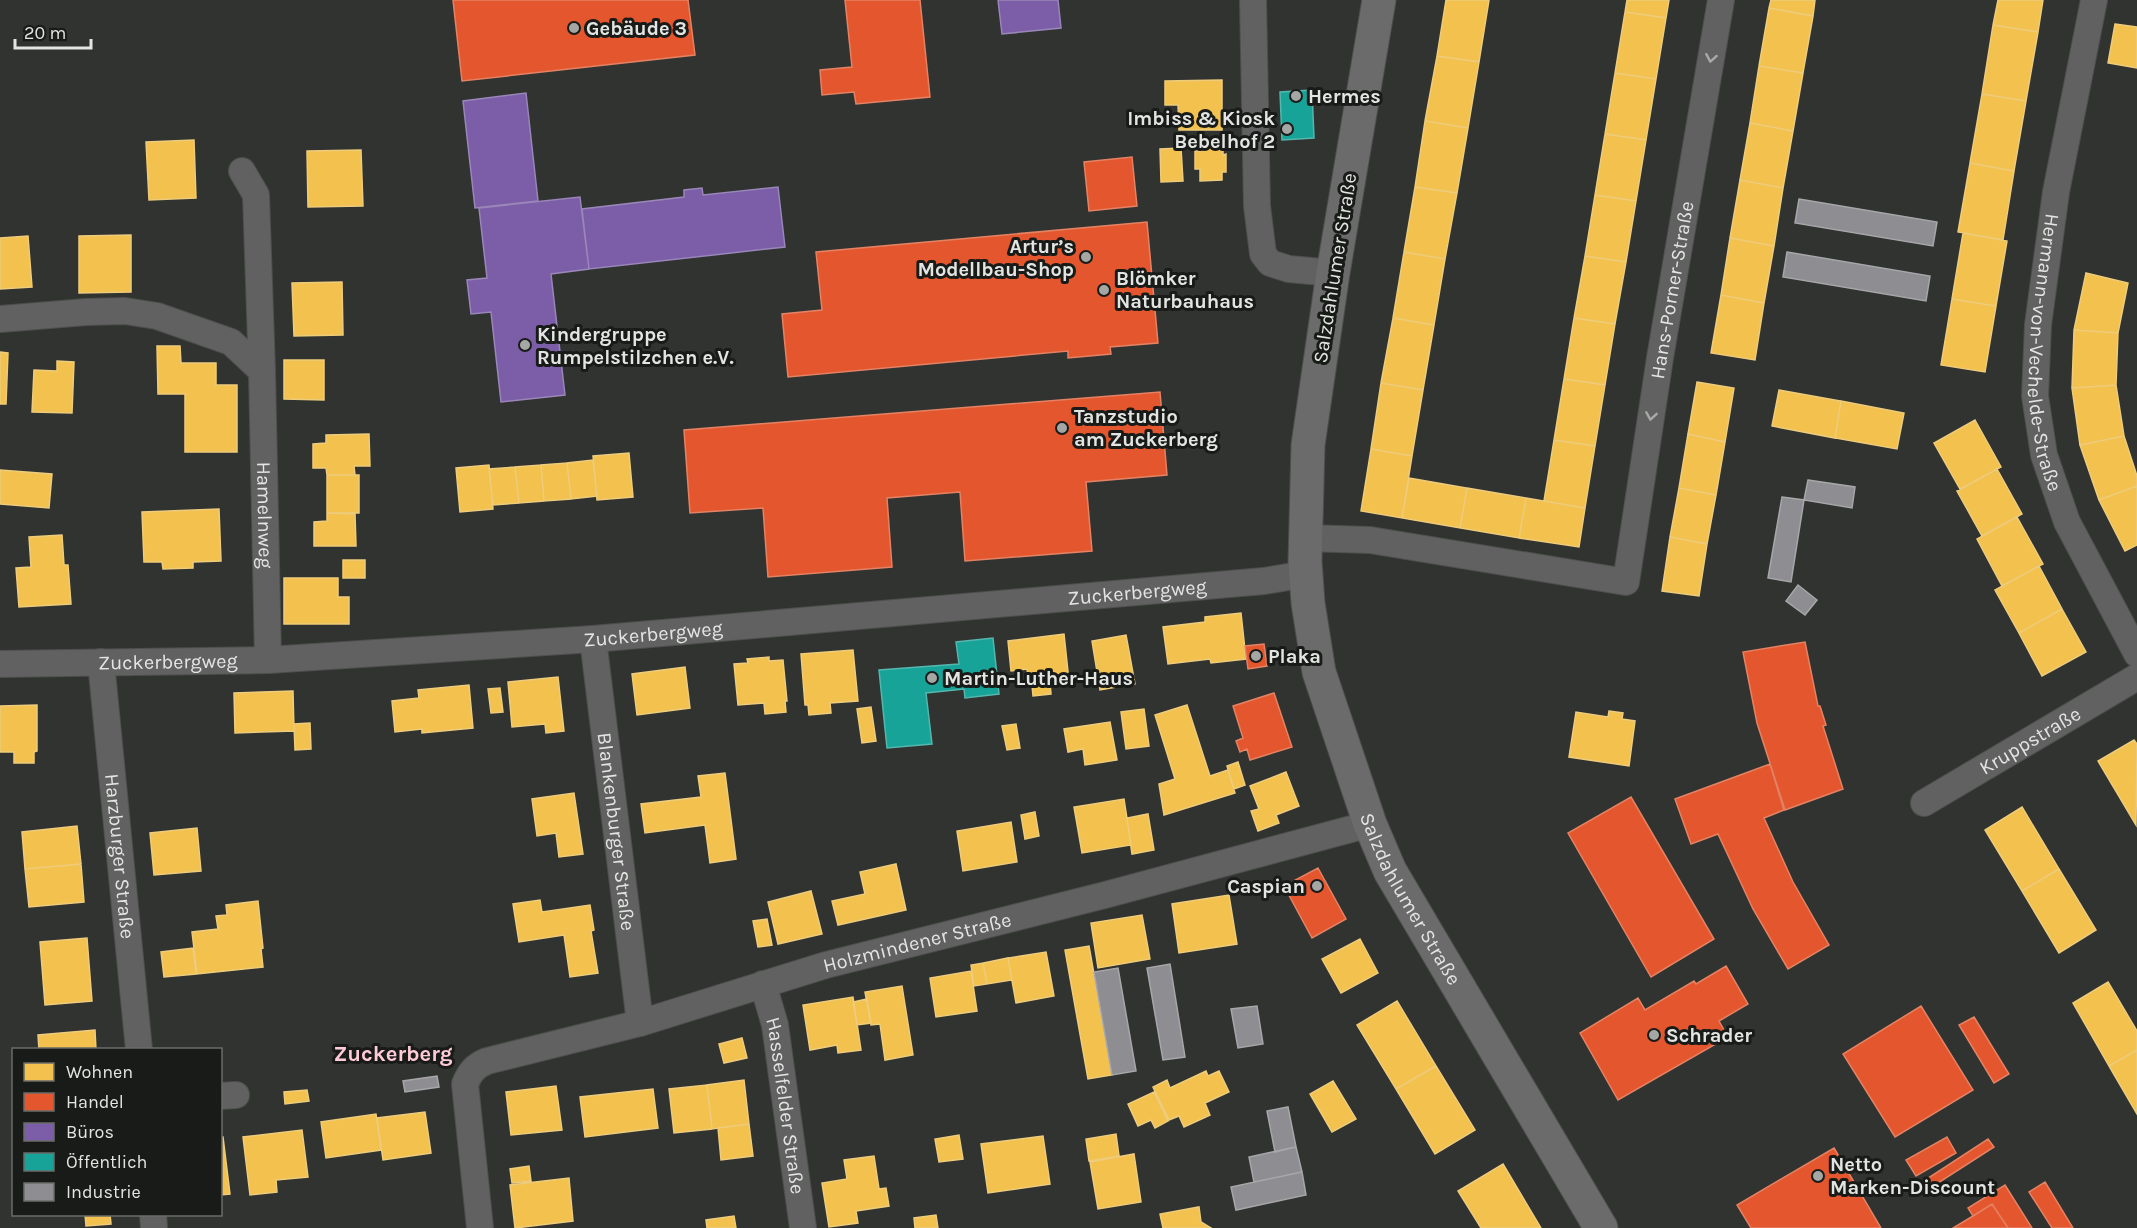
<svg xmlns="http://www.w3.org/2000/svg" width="2137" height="1228" font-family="Karla,sans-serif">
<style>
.homes{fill:#f2c14e;stroke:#eecc7b;stroke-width:1.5}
.shops{fill:#e4572e;stroke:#e48264;stroke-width:1.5}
.offices{fill:#7b5ea7;stroke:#9a86b9;stroke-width:1.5}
.public{fill:#17a398;stroke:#54b7ae;stroke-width:1.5}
.industry{fill:#8d8d92;stroke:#a7a7aa;stroke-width:1.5}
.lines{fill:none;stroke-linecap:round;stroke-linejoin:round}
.street-casing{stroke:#4d4f4d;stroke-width:28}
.secondary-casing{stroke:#4d4f4d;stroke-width:35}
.street{stroke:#616161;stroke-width:26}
.secondary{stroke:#6b6b6b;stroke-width:33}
.oneway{stroke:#a8aaa8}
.poi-dot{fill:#a5a7a5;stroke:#191b19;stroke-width:2}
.labels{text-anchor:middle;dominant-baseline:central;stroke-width:6;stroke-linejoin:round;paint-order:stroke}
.poi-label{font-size:20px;font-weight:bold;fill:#e3e5e3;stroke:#191b19;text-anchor:start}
.street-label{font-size:20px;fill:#e3e5e3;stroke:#191b19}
.quarter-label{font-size:22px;font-weight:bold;fill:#ffcbd6;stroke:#191b19}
</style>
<rect width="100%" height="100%" fill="#313331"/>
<path class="homes" d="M1446,0H1489L1479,62L1437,56Z
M1627,0H1669L1666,18L1625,12Z
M1771,0H1815L1813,16L1769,8Z
M1998,0H2043L2038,32L1993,25Z
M1769,8L1813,16L1803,73L1759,66Z
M1625,12L1666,18L1656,79L1615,73Z
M2115,24L2137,27V68L2108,63Z
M1993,25L2038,32L2026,101L1982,94Z
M1437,56L1479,62L1468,128L1425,121Z
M1759,66L1803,73L1793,131L1750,123Z
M1615,73L1656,79L1646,140L1605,134Z
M1222,80V130H1179L1178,105H1165V81Z
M1982,94L2026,101L2014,171L1970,163Z
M1425,121L1468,128L1457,193L1415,187Z
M1750,123L1793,131L1783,188L1740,180Z
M1605,134L1646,140L1636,201L1595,195Z
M194,140L196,198L149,200L146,142Z
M1200,144H1223V155L1226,154V172H1222V180L1200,181V169H1195V151H1200Z
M1181,148L1183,181L1161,182L1160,149Z
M361,150L363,206L308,207L307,151Z
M1970,163L2014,171L2003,240L1958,232Z
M1740,180L1783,188L1774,246L1730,238Z
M1415,187L1457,193L1445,259L1404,252Z
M1595,195L1636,201L1626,262L1585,256Z
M1963,233L2007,241L1996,306L1952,299Z
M131,235V292L79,293V236Z
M28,236L32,287L0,289V238Z
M1730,238L1774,246L1764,303L1721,295Z
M1404,252L1445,259L1434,325L1393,318Z
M1585,256L1626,262L1615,324L1574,318Z
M2086,273L2128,283L2118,333L2074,330Z
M342,282L343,335L294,336L292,283Z
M1721,295L1764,303L1755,360L1711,353Z
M1952,299L1996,306L1985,372L1941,365Z
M1393,318L1434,325L1423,390L1381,383Z
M1574,318L1615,324L1605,385L1564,379Z
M2074,330L2118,333L2116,385L2072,388Z
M157,346H180L181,363H216V385H237V452H185V394H158Z
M0,352L8,353L6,404H0Z
M284,360H324V400L284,399Z
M57,361L74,362L72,413L32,412L34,370L57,371Z
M1564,379L1605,385L1595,446L1554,440Z
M1697,382L1734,388L1725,442L1688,434Z
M1381,383L1423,390L1412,456L1371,449Z
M2116,385L2124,436L2080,445L2072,388Z
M1779,390L1841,401L1835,438L1772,426Z
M1841,401L1904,413L1897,449L1835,438Z
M1975,420L2001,467L1960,489L1934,443Z
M369,434L370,466H354L355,475H327L326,468H313V444L326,443V435Z
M1688,434L1725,442L1716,495L1679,488Z
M2124,436L2137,476V486L2099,500L2080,445Z
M1554,440L1595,446L1585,508L1544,501Z
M1371,449L1412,456L1402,518L1361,511Z
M629,453L633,497L597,500L593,456Z
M593,460L597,496L571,499L567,463Z
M567,463L571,499L544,501L541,465Z
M489,465L493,509L460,512L456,468Z
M541,465L544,501L519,503L515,467Z
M515,467L519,503L493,505L489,469Z
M1997,469L2022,514L1982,536L1957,491Z
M0,470L52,474L49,508L0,504Z
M327,475H359V513H327Z
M1409,478L1467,488L1460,528L1402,518Z
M2137,486V545L2125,551L2099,500Z
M1467,488L1526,498L1519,538L1460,528Z
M1679,488L1716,495L1707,544L1670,537Z
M1526,498L1585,508L1579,547L1519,538Z
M219,509L221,561L193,562V568L163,569L162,562H144L142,512Z
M327,513L355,514L356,546H314V522L327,521Z
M2017,517L2043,564L2002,586L1977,539Z
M62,535L64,565H68L71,604L19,607L16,568L31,567L29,537Z
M1670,537L1707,544L1699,596L1662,591Z
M343,560H365V578H343Z
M2039,566L2062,609L2019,633L1995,590Z
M284,578H338V597H349V624H284Z
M2062,609L2086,652L2042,676L2019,633Z
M1241,613L1246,659L1211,663L1210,659L1168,664L1163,627L1205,622V617Z
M1064,634L1069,681L1050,683L1051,694L1033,696L1032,685L1029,686L1027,669L1011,671L1008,641Z
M1126,635L1135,684L1100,690L1092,641Z
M853,650L858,701L830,703L831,713L809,715L808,705H805L801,654Z
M769,657V661L783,660L787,701H785L786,712L765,714L764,703L738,705L734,664L748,663L747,659Z
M685,667L690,708L637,715L632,674Z
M558,677L564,731L546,733L545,724L512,727L508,682Z
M469,685L473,728L422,733V729L395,732L392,701L419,698L418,690Z
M500,688L503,712L491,713L488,689Z
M293,691L294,731L235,733L234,693Z
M37,705V751L34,752V763H14V752H0V706Z
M1187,705L1210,776L1228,770L1235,793L1164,815L1159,784L1175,779L1155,715Z
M871,707L876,741L862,743L857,709Z
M1144,709L1149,746L1126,749L1121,712Z
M1609,711L1623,713L1622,719L1635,721L1629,766L1569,757L1576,712L1608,717Z
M1110,722L1117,760L1085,765L1083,749L1068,752L1064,729Z
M310,723L311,749L295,750L294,724Z
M1016,724L1020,748L1007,750L1002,726Z
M2134,740L2137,744L2136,825L2098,761Z
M1238,762L1245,785L1234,789L1227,766Z
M1286,772L1299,806L1276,815L1279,823L1258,831L1251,811L1259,809L1250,786Z
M725,773L736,859L710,863L705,825L645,833L641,804L701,797L698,776Z
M574,793L583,854L559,857L556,833L537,836L532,799Z
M1124,799L1131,845L1082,853L1074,807Z
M2022,807L2059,869L2022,891L1985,830Z
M1035,812L1039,836L1025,839L1021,815Z
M1148,814L1154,850L1132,854L1127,818Z
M1011,822L1017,862L963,871L957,831Z
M77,826L81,864L25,869L22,832Z
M197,828L201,871L154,875L150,833Z
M81,864L84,902L29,907L25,869Z
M896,864L906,910L838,925L832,901L865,894L860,872Z
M2059,869L2096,930L2059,953L2022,891Z
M811,891L822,934L778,944L768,902Z
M1229,895L1237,944L1179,953L1172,904Z
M540,900L542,912L590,905L594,930L591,931L598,973L570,977L564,935L519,942L513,904Z
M258,901L263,948L261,949L263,967L197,974L192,932L218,929L216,916L227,915L226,905Z
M1142,915L1150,959L1098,968L1091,923Z
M767,919L772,945L758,947L753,921Z
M87,938L92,1001L45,1005L40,942Z
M1360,939L1378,973L1341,993L1322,959Z
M1089,946L1112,1075L1088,1079L1065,950Z
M193,948L196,974L164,977L161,952Z
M1046,952L1054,996L1016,1003L1008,958Z
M1008,958L1012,980L987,984L983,963Z
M983,963L987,984L974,986L971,965Z
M971,971L977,1011L936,1017L930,978Z
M2108,982L2137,1031V1050L2109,1066L2073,1003Z
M902,986L913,1055L885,1060L880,1024L871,1025L865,992Z
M853,997L861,1050L838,1053L837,1045L810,1050L803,1005Z
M867,999L871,1023L857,1025L853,1002Z
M1397,1001L1436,1066L1396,1089L1357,1025Z
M95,1030L96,1050H39L38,1035Z
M742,1038L747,1058L724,1063L719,1044Z
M2137,1050V1114L2109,1066Z
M1436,1066L1475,1130L1435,1154L1396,1089Z
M1206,1071L1208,1076L1219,1071L1229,1092L1205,1103L1210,1115L1184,1127L1179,1116L1169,1120L1153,1087L1167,1080L1170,1088Z
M744,1080L749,1124L712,1129L707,1085Z
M1333,1081L1356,1119L1332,1132L1310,1094Z
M707,1085L712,1129L674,1133L669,1089Z
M556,1086L562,1130L511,1135L506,1092Z
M653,1089L658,1128L585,1137L580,1097Z
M307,1090L309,1101L285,1104L284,1092Z
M1154,1092L1168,1121L1155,1128L1151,1120L1138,1126L1128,1104Z
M425,1112L431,1153L383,1160L377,1118Z
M376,1114L381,1150L326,1158L321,1122Z
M749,1124L753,1156L721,1160L718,1128Z
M302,1130L308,1177L276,1180L277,1192L250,1195L243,1137Z
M1116,1134L1119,1156L1089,1161L1086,1139Z
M959,1135L963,1159L939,1162L935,1139Z
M1043,1136L1050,1184L988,1193L981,1144Z
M220,1137H223L230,1194L220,1195Z
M1134,1154L1141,1202L1098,1209L1090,1162Z
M874,1156L879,1189L886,1188L889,1206L856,1211L858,1223L829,1227L822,1183L847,1179L844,1160Z
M1503,1164L1541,1228H1481L1458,1191Z
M529,1166L531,1181L512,1183L510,1169Z
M569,1178L573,1221L515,1228L510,1185Z
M1199,1207L1201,1222L1211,1228H1163L1160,1214Z
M85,1214H110L111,1224L86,1226Z
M936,1215L938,1228H915L914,1218Z
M734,1216L736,1228H707L706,1220Z"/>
<path class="shops" d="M453,0H688L695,55L462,81Z
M845,0H920L930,97L856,104L854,92L822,95L820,70L852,67Z
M1132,157L1137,206L1089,211L1084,162Z
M1147,222L1158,343L1110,347L1111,354L1068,358V351L788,377L782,314L822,310L816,252Z
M1160,392L1167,475L1086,482L1092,551L965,561L960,492L887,498L892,567L768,577L763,508L690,513L684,430Z
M1805,642L1818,706H1820L1826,725L1823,726L1843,789L1785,810L1757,723L1743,652Z
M1264,644L1267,666L1248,669L1245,646Z
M1274,693L1292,747L1250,760L1247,749L1240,752L1236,741L1243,738L1233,706Z
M1770,764L1784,810L1764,818L1793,882L1829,945L1788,969L1753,909L1718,834L1691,844L1675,799Z
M1631,797L1714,939L1651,977L1568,833Z
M1318,868L1346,919L1312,938L1284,886Z
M1726,966L1748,1004L1719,1021L1728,1037L1618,1100L1580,1033L1638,998L1645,1010L1694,981L1696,984Z
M1921,1006L1973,1090L1895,1137L1843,1054Z
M1974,1017L2009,1074L1994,1083L1959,1025Z
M1947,1137L1956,1153L1916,1176L1906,1160Z
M1988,1139L1994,1147L1921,1194L1916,1186Z
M1834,1148L1881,1228H1751L1737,1205Z
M2045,1182L2073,1228H2052L2029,1192Z
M2005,1185L2032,1228H2008L1992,1204L1973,1216L1968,1208Z
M1992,1204L2008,1228H1953L1973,1216Z"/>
<path class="offices" d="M998,0H1058L1061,28L1002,34Z
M526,93L538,201L475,208L463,101Z
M778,187L785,247L589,269L582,209L684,197V190L702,188L703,195Z
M580,197L589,269L551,274L565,395L501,402L491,312L471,314L467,280L487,278L479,208Z"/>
<path class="public" d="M1312,90L1314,138L1282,140L1280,92Z
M993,638L999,694L965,698L964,689L926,693L932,744L887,748L879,670L959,664L956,642Z"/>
<path class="industry" d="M1799,199L1937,222L1933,246L1795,223Z
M1787,252L1930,276L1926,301L1783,277Z
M1808,480L1855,487L1852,508L1804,500Z
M1782,497L1804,500L1791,582L1768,578Z
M1798,585L1817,600L1805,615L1786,601Z
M1170,964L1185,1057L1163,1060L1147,968Z
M1118,968L1136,1071L1112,1075L1094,972Z
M1257,1006L1263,1044L1238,1048L1231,1009Z
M437,1076L439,1087L405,1092L403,1081Z
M1288,1107L1296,1147L1275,1152L1267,1111Z
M1296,1147L1302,1172L1254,1182L1249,1157Z
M1302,1172L1306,1195L1236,1210L1231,1187Z"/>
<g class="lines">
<defs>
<g id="street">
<path d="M1253,0L1257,206L1263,254L1270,263L1289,269L1333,273"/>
<path id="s1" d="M2094,0L2056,192L2038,325L2035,396L2044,455L2067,522L2137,654"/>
<path id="s2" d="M242,171L256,195L262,371L268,660"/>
<path d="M0,319L86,312L125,311L157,316L231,342L262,371"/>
<path id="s3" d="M1305,538L1370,540L1626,582L1660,358L1721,0"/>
<path id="s4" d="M593,639L640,1023"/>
<path id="s5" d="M101,662L139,1050"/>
<path id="s6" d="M0,664L268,660L593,639L1264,581L1306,574"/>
<path id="s7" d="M1924,803L2137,677"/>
<path id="s8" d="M763,984L775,1025L803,1228"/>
<path d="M220,1096L236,1095"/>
<path d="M153,1214L154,1228"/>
<path id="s9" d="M480,1228L465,1084C470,1072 475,1066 487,1061L640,1023L826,965L1105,895L1370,824"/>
</g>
<g id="secondary">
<path id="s10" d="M1379,0L1333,273L1308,445L1305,561L1308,603L1319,672L1370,824L1390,871L1601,1228"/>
</g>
</defs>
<use href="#street" class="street-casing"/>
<use href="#secondary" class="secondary-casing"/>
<use href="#street" class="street"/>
<use href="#secondary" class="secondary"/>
</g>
<defs><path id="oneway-chevron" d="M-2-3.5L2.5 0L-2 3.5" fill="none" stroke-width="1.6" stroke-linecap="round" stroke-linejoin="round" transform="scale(1.5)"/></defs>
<g class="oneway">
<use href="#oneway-chevron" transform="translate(1711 58) rotate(100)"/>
<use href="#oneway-chevron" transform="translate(1651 416) rotate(99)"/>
</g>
<g class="poi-dot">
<circle cx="574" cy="28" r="6"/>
<circle cx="1296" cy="96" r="6"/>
<circle cx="1287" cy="129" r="6"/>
<circle cx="1086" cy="257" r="6"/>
<circle cx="1104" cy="290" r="6"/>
<circle cx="525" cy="345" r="6"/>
<circle cx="1062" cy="428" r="6"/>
<circle cx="1256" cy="656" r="6"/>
<circle cx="932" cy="678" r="6"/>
<circle cx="1317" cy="886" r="6"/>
<circle cx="1654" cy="1035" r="6"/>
<circle cx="1818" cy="1176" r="6"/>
</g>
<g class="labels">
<g class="poi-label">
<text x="586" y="28">Gebäude 3</text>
<text x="1308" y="96">Hermes</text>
<text x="1275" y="118" text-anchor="end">Imbiss &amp; Kiosk<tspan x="1275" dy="23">Bebelhof 2</tspan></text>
<text x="1074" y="246" text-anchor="end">Artur’s<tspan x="1074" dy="23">Modellbau-Shop</tspan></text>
<text x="1116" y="278">Blömker<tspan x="1116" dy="23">Naturbauhaus</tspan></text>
<text x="537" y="334">Kindergruppe<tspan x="537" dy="23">Rumpelstilzchen e.V.</tspan></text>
<text x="1074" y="416">Tanzstudio<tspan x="1074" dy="23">am Zuckerberg</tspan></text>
<text x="1268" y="656">Plaka</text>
<text x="944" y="678">Martin-Luther-Haus</text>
<text x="1305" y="886" text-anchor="end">Caspian</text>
<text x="1666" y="1035">Schrader</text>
<text x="1830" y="1164">Netto<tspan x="1830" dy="23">Marken-Discount</tspan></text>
</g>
<g class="street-label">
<text transform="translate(1335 268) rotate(-81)">Salzdahlumer Straße</text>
<text stroke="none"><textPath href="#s3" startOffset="620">Hans-Porner-Straße</textPath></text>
<text stroke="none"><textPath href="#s1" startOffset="358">Hermann-von-Vechelde-Straße</textPath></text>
<text stroke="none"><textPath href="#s2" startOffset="348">Hamelnweg</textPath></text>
<text stroke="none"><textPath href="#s6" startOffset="1140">Zuckerbergweg</textPath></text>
<text stroke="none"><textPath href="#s6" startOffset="654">Zuckerbergweg</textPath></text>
<text stroke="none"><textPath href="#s6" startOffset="168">Zuckerbergweg</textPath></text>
<text stroke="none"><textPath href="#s7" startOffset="123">Kruppstraße</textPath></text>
<text stroke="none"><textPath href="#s4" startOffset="194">Blankenburger Straße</textPath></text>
<text stroke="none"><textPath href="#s5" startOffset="195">Harzburger Straße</textPath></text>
<text stroke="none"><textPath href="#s10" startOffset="924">Salzdahlumer Straße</textPath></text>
<text stroke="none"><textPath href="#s9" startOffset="624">Holzmindener Straße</textPath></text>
<text stroke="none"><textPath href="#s8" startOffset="124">Hasselfelder Straße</textPath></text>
</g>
<g class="quarter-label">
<text x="393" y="1054">Zuckerberg</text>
</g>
</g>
<rect x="12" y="1048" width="210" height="168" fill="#191b19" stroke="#6a6c6a" stroke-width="1.5"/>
<rect x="24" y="1063" width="30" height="18" fill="#f2c14e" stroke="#6a6c6a" stroke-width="1.5"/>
<text x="66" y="1078" font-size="18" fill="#e3e5e3">Wohnen</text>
<rect x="24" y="1093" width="30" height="18" fill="#e4572e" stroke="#6a6c6a" stroke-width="1.5"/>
<text x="66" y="1108" font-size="18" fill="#e3e5e3">Handel</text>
<rect x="24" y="1123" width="30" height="18" fill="#7b5ea7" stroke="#6a6c6a" stroke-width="1.5"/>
<text x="66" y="1138" font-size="18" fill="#e3e5e3">Büros</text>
<rect x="24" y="1153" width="30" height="18" fill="#17a398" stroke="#6a6c6a" stroke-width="1.5"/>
<text x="66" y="1168" font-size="18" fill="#e3e5e3">Öffentlich</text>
<rect x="24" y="1183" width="30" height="18" fill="#8d8d92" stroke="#6a6c6a" stroke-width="1.5"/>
<text x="66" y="1198" font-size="18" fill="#e3e5e3">Industrie</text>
<path d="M15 39v9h76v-9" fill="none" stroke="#e3e5e3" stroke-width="3"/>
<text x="24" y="39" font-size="18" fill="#e3e5e3" stroke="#191b19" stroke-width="4.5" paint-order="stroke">20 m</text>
</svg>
